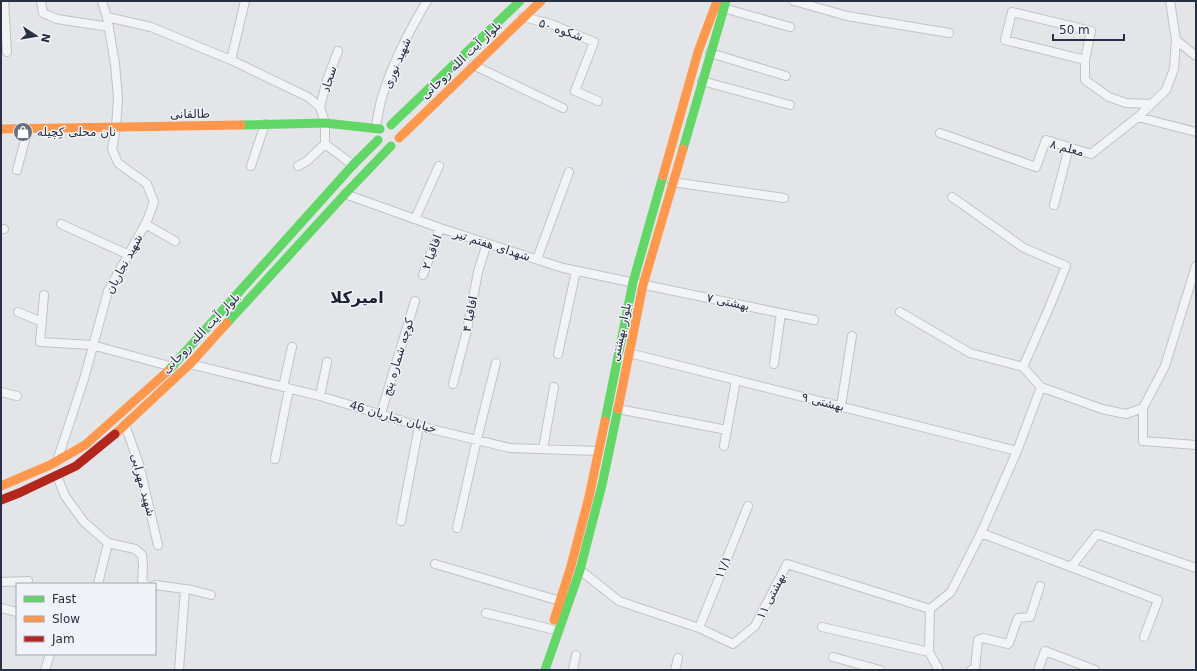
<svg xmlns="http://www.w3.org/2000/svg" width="1197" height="671" font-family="'DejaVu Sans','Noto Sans Arabic',sans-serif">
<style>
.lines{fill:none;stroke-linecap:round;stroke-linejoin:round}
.street-casing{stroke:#c1c3c7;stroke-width:10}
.street{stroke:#f2f3f5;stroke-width:8}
.fast{stroke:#63d668;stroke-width:9}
.slow{stroke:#ff974d;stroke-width:9}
.jam{stroke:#b3261e;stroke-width:9}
.labels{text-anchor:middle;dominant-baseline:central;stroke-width:3;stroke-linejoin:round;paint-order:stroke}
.street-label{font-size:12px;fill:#283044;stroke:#f1f3f8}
.poi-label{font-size:12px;fill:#283044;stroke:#f1f3f8;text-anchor:start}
.district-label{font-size:16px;font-weight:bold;fill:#1a2134;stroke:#f1f3f8}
</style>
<rect width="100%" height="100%" fill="#e3e5e9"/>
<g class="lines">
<defs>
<path id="street" d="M4,1L7,52
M41,1L43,13L57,19L109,27
M794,1L847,16L949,33
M1170,1L1176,40L1196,56
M723,8L790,27
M107,17L151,27L231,60L308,97L320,107L325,123V144L353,165
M523,17L551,24L594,42L575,91L598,101
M710,53L786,76
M231,60L245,1
M1085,60L1005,40L1012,12L1091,31L1085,60V80L1109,97L1126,103L1151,104
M473,65L563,108
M702,81L790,105
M320,107L327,80L338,51
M1138,117L1196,132
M375,128C378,118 379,107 382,97C392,64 409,31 427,1
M940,133L1036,167L1046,140L1091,154L1138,117L1166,90L1174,69L1176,40
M251,166L265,124
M298,166L307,161L325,144
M17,170L28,129
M672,182L784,198
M345,194L440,228L563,268L814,320
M952,197L1024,248L1066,266L1049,308L1023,367
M1054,205L1069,147
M415,219L439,166
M61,224L129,255
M145,224L175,241
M1,229H4
M537,259L569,172
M423,275L440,228
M44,295L40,342L92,345L173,367
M18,312L42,322
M900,312L970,353L1023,367L1041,387L1102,409L1126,414L1143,408L1165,366L1196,266
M629,353L1017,451
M558,354L576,271
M190,364L320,396L419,426L510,448L598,451
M774,364L781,313
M453,384L467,330L478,272L487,243
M283,387L292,347
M1,392L17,396
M320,396L327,362
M841,406L852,336
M1143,408V441L1196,445
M618,409L727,430
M381,413L415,301
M125,425L139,464L158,545
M724,446L736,380
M543,449L554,387
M275,459L289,389
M57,461L84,379L108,291L147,221L154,202L147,184L118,163L112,149L116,128L118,98L115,64L107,17L102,1
M57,476L65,496L84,522L108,543L135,549L142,555L143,566L142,584H145
M401,521L419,426
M457,528L477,439L496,363
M981,533L1071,567L1097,534L1196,568
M435,564L560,601
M1071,567L1158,600L1144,637
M580,570L619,601L699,628L733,644L755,626L787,564L930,609
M1,582L28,581
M98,584L108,543
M155,585L192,590L211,595
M1,608L17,612
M486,613L551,629
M822,627L929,652
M699,628L748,506
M833,657L880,670
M45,670L50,654
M179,670L185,589
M573,670L576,655
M675,670L678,658
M939,670L929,652L930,609L951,592L981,533L1017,451L1041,387
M971,670L975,668L978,640L983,638L1008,644L1009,643L1018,618L1030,617L1040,586
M1038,670L1045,651L1095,670"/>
</defs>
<use href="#street" class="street-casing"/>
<use href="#street" class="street"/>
<path class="fast" d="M241,125L325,123L380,129
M391,125L520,1
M683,149L726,1
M227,323L345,194L391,146
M168,371L353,165L378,140
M605,421L633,282L663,176
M545,670L580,570L602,485L618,409"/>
<path class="slow" d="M1,129L241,125
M399,138L541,1
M663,176L698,52L717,1
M618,409L643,285L683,149
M115,434L190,364L227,323
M1,486L50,465L85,445L168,371
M554,620L571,566L589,497L605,421"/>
<path class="jam" d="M1,500L19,493L76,466L115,434"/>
</g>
<defs>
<symbol id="shop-disc" viewBox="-11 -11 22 22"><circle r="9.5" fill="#696f7e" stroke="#f1f3f8"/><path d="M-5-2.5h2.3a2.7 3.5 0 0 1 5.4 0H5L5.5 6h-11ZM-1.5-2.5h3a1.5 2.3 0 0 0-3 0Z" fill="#fff"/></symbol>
</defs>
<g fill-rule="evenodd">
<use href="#shop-disc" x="12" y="121" width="22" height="22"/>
</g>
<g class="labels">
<g class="street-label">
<text transform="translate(561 30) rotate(19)">شکوه ۵۰</text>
<text transform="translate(461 60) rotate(-44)">بلوار آیت الله روحانی</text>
<text transform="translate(397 63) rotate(-67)">شهید نوری</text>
<text transform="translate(329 79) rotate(-73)">سجاد</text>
<text transform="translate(190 114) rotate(-1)">طالقانی</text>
<text transform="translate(1067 148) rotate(15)">معلم ۸</text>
<text transform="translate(492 245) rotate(18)">شهدای هفتم تیر</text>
<text transform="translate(432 252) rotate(-70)">اقاقیا ۲</text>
<text transform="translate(124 264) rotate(-62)">شهید نجاریان</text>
<text transform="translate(728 302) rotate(12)">بهشتی ۷</text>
<text transform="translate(470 314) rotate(-79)">اقاقیا ۴</text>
<text transform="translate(621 332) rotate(-78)">بلوار بهشتی</text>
<text transform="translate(201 333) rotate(-46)">بلوار آیت الله روحانی</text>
<text transform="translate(398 357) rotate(-73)">کوچه شماره پنج</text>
<text transform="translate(823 402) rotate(14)">بهشتی ۹</text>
<text transform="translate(393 417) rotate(16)">خیابان نجاریان 46</text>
<text transform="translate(143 485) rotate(75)">شهید مهرابی</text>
<text transform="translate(723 567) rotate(-68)">۱۱/۱</text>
<text transform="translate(771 596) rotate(-63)">بهشتی ۱۱</text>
</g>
<g class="poi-label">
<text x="37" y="132">نان محلی کِچیله</text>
</g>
<g class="district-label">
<text x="357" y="297">امیرکلا</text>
</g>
</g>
<rect width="1197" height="671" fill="none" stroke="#283044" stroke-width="4"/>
<rect x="16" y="583" width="140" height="72" fill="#f1f3f8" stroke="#a1a5b0"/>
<rect x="24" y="596" width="20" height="6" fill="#63d668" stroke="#a1a5b0"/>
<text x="52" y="603" font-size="12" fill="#283044">Fast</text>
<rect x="24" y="616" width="20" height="6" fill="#ff974d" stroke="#a1a5b0"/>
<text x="52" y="623" font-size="12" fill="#283044">Slow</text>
<rect x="24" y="636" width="20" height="6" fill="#b3261e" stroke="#a1a5b0"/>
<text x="52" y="643" font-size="12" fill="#283044">Jam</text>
<g transform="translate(36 36) rotate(102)" stroke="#f1f3f8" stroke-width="3" paint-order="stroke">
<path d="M0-3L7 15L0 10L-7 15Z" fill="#283044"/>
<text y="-6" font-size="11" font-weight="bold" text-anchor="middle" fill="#283044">N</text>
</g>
<path d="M1053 34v6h71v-6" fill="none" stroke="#283044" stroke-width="2"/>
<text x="1059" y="34" font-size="12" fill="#283044" stroke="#f1f3f8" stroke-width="3" paint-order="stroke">50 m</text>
</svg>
